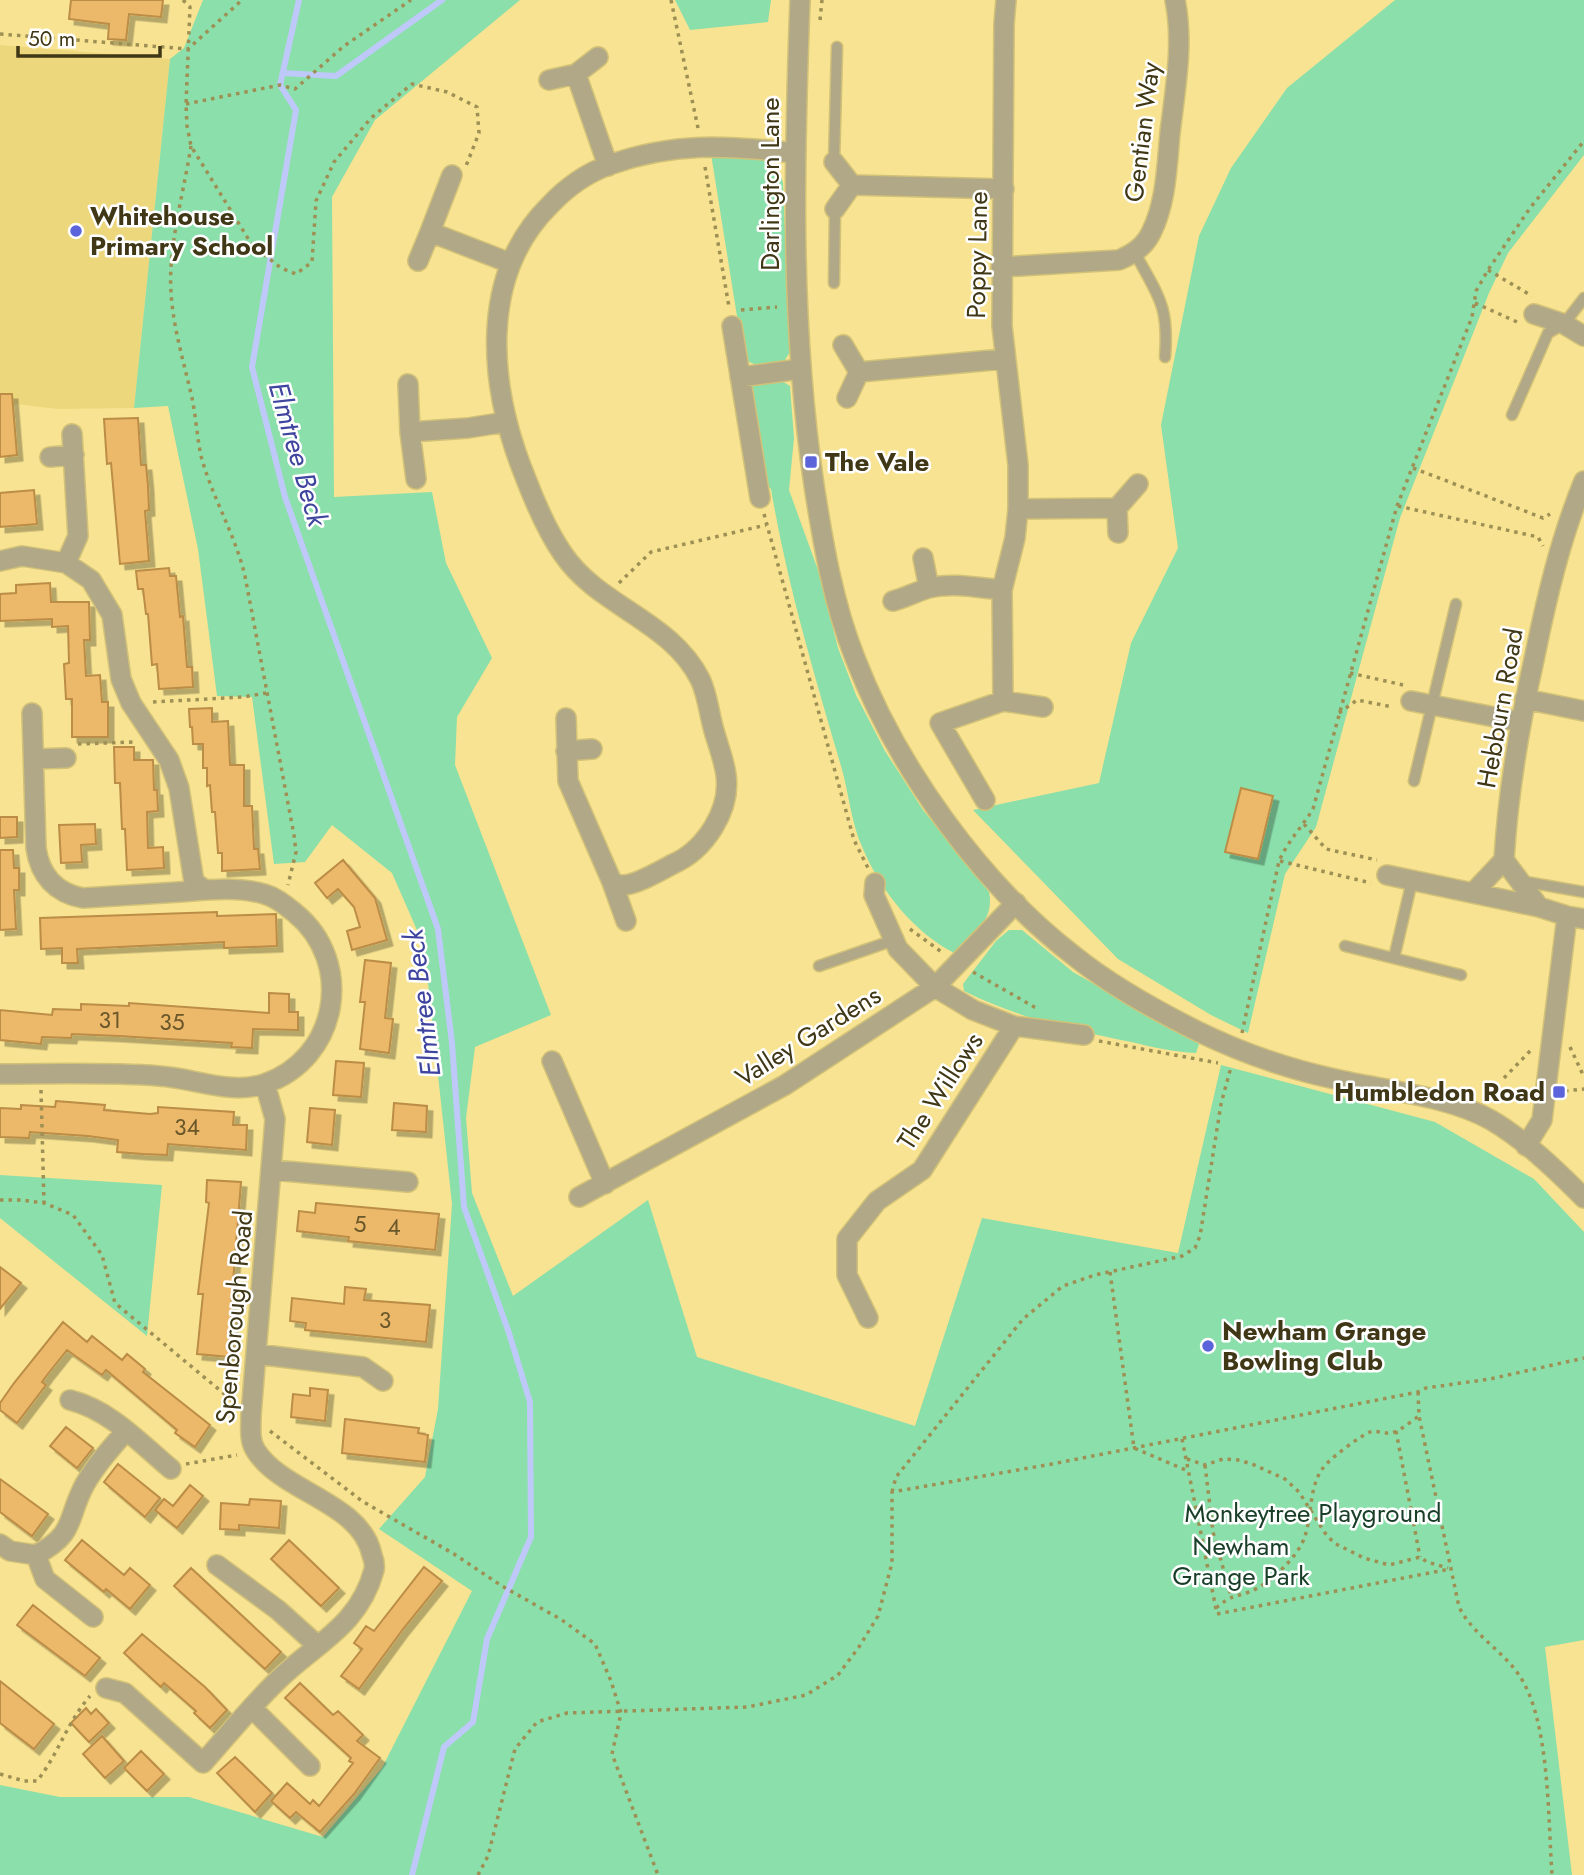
<svg xmlns="http://www.w3.org/2000/svg" width="1584" height="1875" font-family="Jost,sans-serif">
<style>
.built{fill:#edd77c}
.green{fill:#8bdfaa}
.lines{fill:none;stroke-linecap:round;stroke-linejoin:round}
.stream{stroke:#bfc9f9;stroke-width:6}
.building{fill:#ecb86a;stroke:#bb8d47;stroke-width:2;filter:url(#shadow)}
.service-casing{stroke:#d2c178;stroke-width:13}
.minor-casing{stroke:#d2c178;stroke-width:22}
.tertiary-casing{stroke:#d2c178;stroke-width:22}
.path{stroke:#9e9055;stroke-width:3.5;stroke-dasharray:3.5 5;stroke-linecap:butt}
.service{stroke:#b0a887;stroke-width:10}
.minor{stroke:#b0a887;stroke-width:19}
.tertiary{stroke:#b0a887;stroke-width:19}
.poi-dot{fill:#5b64db;stroke:#fff;stroke-width:2.5}
.labels{text-anchor:middle;dominant-baseline:central;stroke-width:5;stroke-linejoin:round;paint-order:stroke}
.number-label{font-size:23px;fill:#6a572a}
.street-label{font-size:26px;fill:#3f3715;stroke:#fff}
.poi-label{font-size:26px;font-weight:bold;fill:#3f3715;stroke:#fff;text-anchor:start}
.park-label{font-size:26px;fill:#1a3f29;stroke:#fff}
.water-label{font-size:28px;font-style:italic;fill:#3f459f;stroke:#fff}
</style>
<defs>
<filter id="shadow"><feDropShadow dx="5.5" dy="5.5" stdDeviation="0" flood-color="#0004"/></filter>
</defs>
<rect width="100%" height="100%" fill="#f7e391"/>
<path class="built" d="M0,45L170,59L134,408L57,409L0,402Z"/>
<path class="green" d="M203,0H520L375,120L332,197L334,497L432,492L446,563L492,658L457,717L455,765L551,1015L475,1047L466,1118L472,1193L513,1296L648,1200L697,1357L915,1426L982,1218L1178,1253L1221,1065L1435,1122L1534,1179L1584,1232V1640L1545,1647L1572,1875H0V1785L60,1797H189L323,1837L382,1768L472,1591L379,1529L425,1477L438,1409L452,1204L424,946L392,873L332,825L305,862L274,864L252,697L217,696L198,549L168,406L134,408L170,59L184,48Z
M675,0H771L768,22L690,30Z
M1395,0H1584V155L1508,253L1489,293L1400,518L1316,827L1285,874L1248,1033L1211,1015L1118,959L973,810L1099,783L1131,643L1178,548L1161,425L1199,236L1231,168L1287,88Z
M711,154C739,156 776,150 783,183L790,352L783,363L757,365L744,360Z
M777,378L790,386L794,438L789,490L818,570L838,648L856,695L885,751L923,810L989,892C995,919 973,936 956,954C914,933 881,891 863,849C851,824 849,793 841,766C814,674 787,584 771,489L768,486L749,389L754,381Z
M1009,930H1022L1073,972L1199,1044L1196,1053C1174,1052 1152,1047 1131,1042C1072,1030 1018,1018 964,991L963,984L996,941Z
M0,1175L162,1185L147,1336L0,1218Z"/>
<g class="lines">
<path class="stream" d="M299,0L280,85L296,110L252,367L285,497L438,929L452,1043L464,1207L509,1333L530,1402L531,1537L487,1639L473,1722L444,1747L412,1875
M283,73L336,76L442,0"/>
</g>
<path class="building" d="M71,0H163L161,17L129,14L126,40L108,39L109,24L69,19Z
M0,394H12L17,455L0,457Z
M138,418L141,465H146L148,486L149,510L145,511L149,561L120,564L111,463L107,464L104,419Z
M34,490L37,524L0,527V493Z
M169,568L170,576H176L180,617L183,616L187,667H192L193,687L159,689L157,664L152,665L148,614H146L143,589H138L136,571Z
M50,583L51,602H89L90,640H84L86,676L100,675L102,702H108V737H72V699H66L64,664L69,663L68,626L52,627V619L0,621V594L16,593V585Z
M212,708V722L228,721L230,765H244V806H252L254,849H258L260,869L222,871V853H218L215,812H212L210,785L207,786V768H203V744H193L192,727H190L189,709Z
M114,747H134V760H153L154,790H157L158,811L147,812L148,848L163,847L164,868L127,870L125,829H122L120,783H115Z
M1241,788L1273,796L1258,859L1225,852Z
M0,817H17V837L0,838Z
M95,824L96,844L81,845L82,862L61,863L59,825Z
M0,850H13L14,868H19V890H14L16,929L0,930Z
M343,860L375,898L387,940L352,950L347,931L360,927L354,907L338,889L327,898L315,883Z
M217,912V916L276,914L277,946L224,948V942L77,949L78,963H62V948L41,949L40,918Z
M365,960L391,963L385,1018L393,1019L389,1053L360,1049L365,1002H360Z
M269,993L289,994V1012H298V1030L253,1029L252,1048L231,1047L232,1043L119,1036L72,1034L71,1038L42,1037L41,1044L0,1040V1010L52,1015L53,1009L81,1010V1004L129,1006V1003L269,1013Z
M336,1061L364,1063L361,1097L333,1095Z
M56,1101L105,1105L104,1110L150,1114L158,1113V1107L234,1112L233,1125H247L246,1150L168,1144L167,1155L143,1154L117,1152L118,1140L88,1136L30,1132L29,1138L0,1137V1108L21,1109V1105L55,1107Z
M394,1103L427,1106L426,1132L392,1130Z
M310,1108L335,1110L332,1145L307,1142Z
M207,1180L241,1182L231,1307V1316H233L230,1357L197,1354L203,1294H198L209,1203L206,1202Z
M316,1203L439,1214L435,1250L348,1241L349,1237L297,1231L299,1211L315,1213Z
M0,1267L21,1283L0,1309Z
M345,1287L366,1289L364,1300L430,1305L426,1342L305,1330L306,1323L290,1321L292,1298L344,1304Z
M63,1322L87,1342L92,1336L122,1360L127,1354L145,1369L143,1372L210,1425L195,1447L175,1433L177,1430L106,1370L102,1375L67,1350L47,1375L42,1382L46,1385L17,1423L0,1410V1403L14,1383Z
M310,1388L328,1390L325,1421L291,1417L293,1394L310,1396Z
M345,1419L419,1428L418,1433L428,1435L425,1462L342,1453Z
M66,1427L93,1448L77,1468L50,1446Z
M118,1464L160,1498L145,1517L104,1482Z
M0,1479L48,1514L32,1536L0,1512Z
M190,1485L203,1496L177,1528L155,1510L164,1499L173,1506Z
M250,1499L281,1501L279,1528L239,1525V1530L220,1529L221,1503L249,1505Z
M82,1540L124,1575L130,1568L150,1585L130,1609L106,1589L104,1592L65,1560Z
M289,1540L339,1588L321,1606L271,1559Z
M424,1567L442,1581L403,1629L359,1689L341,1676L362,1649L354,1643L366,1626L374,1631Z
M191,1568L281,1652L265,1669L174,1586Z
M33,1605L100,1658L85,1676L17,1625Z
M142,1634L205,1687L227,1710L210,1728L194,1713L196,1711L164,1683L161,1687L124,1653Z
M0,1681L54,1724L34,1749L0,1723Z
M300,1683L333,1715L338,1711L363,1735L357,1741L380,1758L354,1794L320,1832L296,1812L290,1818L271,1801L287,1783L310,1804L313,1800L319,1806L353,1763L349,1761L351,1758L285,1698Z
M86,1708L91,1714L96,1709L109,1723L89,1742L71,1723Z
M102,1736L124,1761L105,1778L83,1754Z
M141,1751L164,1774L147,1791L124,1768Z
M235,1757L272,1793L255,1812L217,1773Z"/>
<g class="lines">
<defs>
<path id="service" d="M834,162L837,47
M1135,253C1159,297 1169,306 1165,357
M834,283L835,209
M1512,415L1548,333L1564,324L1584,298
M1414,781L1456,604
M1521,881L1584,892
M1345,946L1461,975
M1394,958L1412,881
M819,966L894,940"/>
<path id="minor" d="M598,57L576,74L608,166
M549,80L576,74
M834,162L852,185L1004,189
M452,175L430,232L510,263
M835,209L852,185
M418,261L430,232
M1001,267L1119,260C1133,254 1144,247 1151,233C1166,204 1167,166 1170,133C1175,90 1184,43 1175,0
M1534,314L1564,324L1584,336
M732,326L760,498
M843,345L859,372L847,398
M859,372L1004,359
M740,377L800,369
M408,384L410,432L468,428L506,422
M410,432L416,479
M50,457L74,455
M1584,481C1561,537 1547,596 1535,655C1520,722 1508,791 1504,860L1539,907L1567,916L1584,919
M1018,509L1117,508
M1118,533L1117,508L1138,484
M923,558L929,588
M0,561L22,556L66,563L91,580L112,615L121,679L131,703L169,760L179,788L194,882L205,890
M66,563L78,536L72,434
M893,601C905,598 918,591 929,588C951,582 980,588 1002,590
M1525,699L1584,711
M1003,701L1002,590L1015,538L1018,509V465L1002,326L1004,24L1006,0
M1411,701L1521,722
M566,718L568,781L612,882C615,883 619,885 622,885C634,886 662,870 673,864C705,850 731,810 726,775C724,759 717,743 713,727C709,712 707,693 700,679C670,620 599,607 563,554C547,531 536,505 526,479C490,391 476,278 550,205C566,188 587,173 609,165C673,142 728,145 794,153
M566,751L592,749
M34,759L66,758
M985,800L940,723L1003,701L1043,707
M1387,875L1539,907
M612,882L626,921
M875,883L874,895L898,949L935,987L973,1010L1014,1026L1084,1035
M1473,893L1504,860
M552,1061L605,1184
M0,1074C53,1074 107,1072 159,1076C194,1078 229,1095 264,1084C339,1059 355,962 295,913C285,905 276,897 264,894C237,886 206,890 179,892C147,894 115,896 83,898C56,893 40,876 36,848L32,713
M1526,1146L1542,1120L1567,916
M273,1170L408,1182
M579,1197L785,1085L935,987L1016,903
M868,1318L847,1275V1239L877,1201L922,1170L1014,1026
M256,1354L363,1367L383,1381
M70,1400C110,1410 140,1443 171,1469
M0,1544L10,1551L36,1555L45,1579L93,1617
M36,1555C77,1533 66,1519 85,1484C96,1465 111,1448 126,1431
M217,1565L278,1610L318,1646
M106,1688L125,1693L203,1763C228,1735 251,1706 278,1680C316,1643 359,1626 374,1570C375,1565 374,1560 372,1555C361,1502 283,1493 256,1451C249,1441 251,1428 251,1415L275,1119L265,1084
M252,1708L310,1766"/>
<path id="tertiary" d="M800,0C794,163 790,324 814,485C823,543 833,603 855,658C897,767 980,883 1073,955C1110,985 1155,1010 1197,1031C1240,1052 1288,1069 1335,1079C1382,1090 1449,1096 1491,1120C1525,1140 1556,1170 1584,1198"/>
</defs>
<use href="#service" class="service-casing"/>
<use href="#minor" class="minor-casing"/>
<use href="#tertiary" class="tertiary-casing"/>
<path class="path" d="M183,0L190,7L186,104L187,126L191,146L252,245L281,268L296,274L312,262L316,201L334,162L371,118L412,84L447,92L477,107L479,133L466,166
M671,0L698,128
M820,20L822,0
M0,34L188,49L242,0
M186,104L280,85L295,89L344,46L411,0
M191,146C185,184 173,230 171,267C168,312 182,354 192,398C196,417 197,437 201,456C212,497 235,534 245,576L294,835L296,852L288,885
M705,167L729,307
M1488,270L1532,296
M1475,303L1517,322
M741,310L777,307
M1413,468L1543,518L1550,514
M1398,506L1538,537L1543,546
M764,514L854,840L868,868
M619,583L651,552L766,525
M1350,673L1403,685
M153,702L243,697L266,693
M1339,713L1357,700L1393,707
M78,744L134,742
M1304,824L1326,849L1377,860
M1280,861L1371,883
M910,929L943,953
M973,972L1036,1008
M1242,1033L1279,861C1288,841 1302,827 1313,809L1397,506L1472,317L1476,291L1488,270L1530,208L1584,141
M1099,1041L1218,1063
M1570,1047L1584,1077
M1504,1078L1533,1048
M41,1090L44,1203
M1565,1091L1584,1089
M0,1200H21L44,1203L73,1215L102,1255L115,1303L234,1402
M1110,1272L1134,1448L1188,1471
M1418,1392L1419,1416L1459,1607C1474,1636 1501,1649 1519,1675C1550,1720 1548,1819 1552,1875
M270,1431L362,1501L454,1554L502,1586L562,1620L595,1644L611,1681L621,1713L612,1754L658,1875
M1396,1431L1420,1557
M1182,1439L1217,1614L1450,1569
M1187,1459L1205,1465L1223,1459L1238,1460L1252,1464L1285,1479L1299,1492L1325,1533L1334,1543L1364,1558L1389,1565L1420,1557L1427,1562L1448,1568
M186,1464L237,1455
M1205,1465L1213,1532L1231,1596
M892,1492L896,1477L1023,1319L1063,1286L1095,1275L1182,1256L1195,1248L1200,1236L1221,1104L1231,1067
M1216,1608C1232,1595 1232,1598 1249,1592C1269,1585 1299,1556 1305,1536C1312,1515 1309,1486 1323,1468C1329,1459 1360,1436 1370,1432C1378,1430 1384,1434 1391,1433C1401,1431 1411,1421 1419,1416
M0,1774L24,1781H37C59,1753 66,1724 90,1696
M478,1875L488,1856L515,1749L537,1722L567,1713L747,1707L806,1695L838,1675L859,1647L878,1616L892,1563V1492L1052,1464L1418,1392L1426,1388L1490,1379L1584,1358"/>
<use href="#service" class="service"/>
<use href="#minor" class="minor"/>
<use href="#tertiary" class="tertiary"/>
</g>
<g class="poi-dot">
<circle cx="76" cy="231" r="7"/>
<rect x="804" y="455" width="14" height="14" rx="3.5"/>
<rect x="1552" y="1085" width="14" height="14" rx="3.5"/>
<circle cx="1208" cy="1346" r="7"/>
</g>
<g class="labels">
<g class="number-label">
<text x="110" y="1020">31</text>
<text x="172" y="1022">35</text>
<text x="187" y="1127">34</text>
<text x="360" y="1224">5</text>
<text x="394" y="1227">4</text>
<text x="385" y="1320">3</text>
</g>
<g class="street-label">
<text transform="translate(1142 132) rotate(-83)">Gentian Way</text>
<text transform="translate(770 184) rotate(-90)">Darlington Lane</text>
<text transform="translate(977 255) rotate(-89)">Poppy Lane</text>
<text transform="translate(1500 708) rotate(-80)">Hebburn Road</text>
<text transform="translate(808 1036) rotate(-32)">Valley Gardens</text>
<text transform="translate(940 1091) rotate(-57)">The Willows</text>
<text transform="translate(234 1317) rotate(-85)">Spenborough Road</text>
</g>
<g class="poi-label">
<text x="90" y="216">Whitehouse<tspan x="90" dy="30">Primary School</tspan></text>
<text x="825" y="462">The Vale</text>
<text x="1545" y="1092" text-anchor="end">Humbledon Road</text>
<text x="1222" y="1331">Newham Grange<tspan x="1222" dy="30">Bowling Club</tspan></text>
</g>
<g class="park-label">
<text x="1313" y="1513">Monkeytree Playground</text>
<text x="1241" y="1546">Newham<tspan x="1241" dy="30">Grange Park</tspan></text>
</g>
<g class="water-label">
<text transform="translate(298 454) rotate(74)">Elmtree Beck</text>
<text transform="translate(422 1003) rotate(-97)">Elmtree Beck</text>
</g>
</g>
<path d="M18 46v10h142v-10" fill="none" stroke="#3f3715" stroke-width="3.5"/>
<text x="28" y="46" font-size="21" fill="#3f3715" stroke="#ffffff" stroke-width="5" paint-order="stroke">50 m</text>
</svg>
